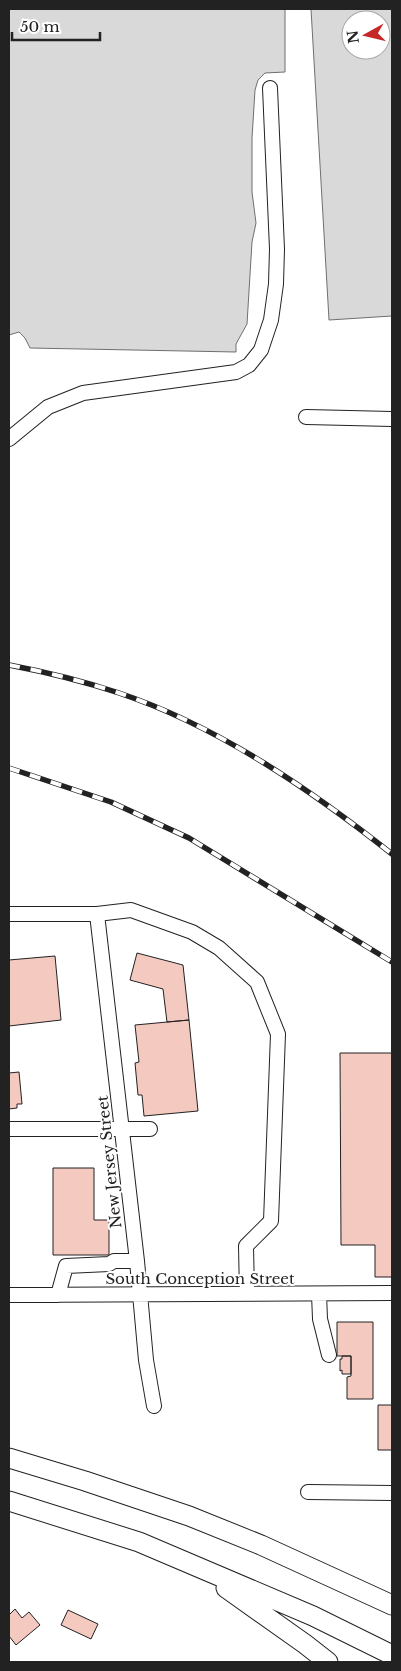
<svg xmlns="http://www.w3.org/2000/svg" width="401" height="1671" font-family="'Libre Baskerville',serif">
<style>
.water{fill:#d9d9d9;stroke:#6f6f6f;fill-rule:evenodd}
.building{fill:#f3c9c0;stroke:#222}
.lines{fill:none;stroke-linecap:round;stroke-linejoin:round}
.minor-casing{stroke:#222;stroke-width:16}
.highway-casing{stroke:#222;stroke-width:21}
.minor{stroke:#fff;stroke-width:14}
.highway{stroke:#fff;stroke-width:19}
.rail-casing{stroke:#222;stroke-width:5.5}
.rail{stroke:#fff;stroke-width:4;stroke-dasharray:11;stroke-linecap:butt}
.labels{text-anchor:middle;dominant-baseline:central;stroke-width:4;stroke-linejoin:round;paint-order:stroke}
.street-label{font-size:15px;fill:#222;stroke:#fff}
</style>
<rect width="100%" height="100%" fill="#fff"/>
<path class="water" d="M9,9H285V72L265,73L258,80L255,90L252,138V192L256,223L252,242L247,324L236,344V352L30,348L25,338L19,332L9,335Z
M311,9H392V316L329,320ZM351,20H381V50H351Z"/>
<path class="building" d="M137,953L183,965L189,1020L167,1022L163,989L130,980Z
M55,956L61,1020L9,1026V960Z
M189,1020L198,1111L144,1116L142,1095H138L135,1063L139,1062L135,1025Z
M340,1053H392V1277H375V1245H341Z
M19,1072L22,1104H17V1108L9,1109V1073Z
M53,1168H94V1220H109V1255H53Z
M337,1322H373V1399H347V1377L351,1376V1356H337Z
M342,1356H351V1374H342V1370L340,1371V1359H342Z
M378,1405H392V1450H378Z
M15,1609L22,1618L29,1612L40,1625L16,1645L9,1636V1615Z
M68,1610L98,1624L91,1639L61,1625Z"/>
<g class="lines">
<defs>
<path id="minor" d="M306,417L392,419
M9,439L48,407L83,393L236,372L249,365L261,350L271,320L276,284L277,249L270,88
M9,914H97L131,910L192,932L219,948L257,982L278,1034L271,1221L246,1246L247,1294
M97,914L137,1261L146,1360L154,1406
M9,1129H150
M319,1294L320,1319L329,1355
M9,1295L392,1293
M58,1295L66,1266L109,1264L114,1261H137
M308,1492L392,1493"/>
<path id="highway" d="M9,1458L85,1481L189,1516L261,1545L392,1605
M9,1501L139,1542L313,1616L392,1655
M226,1588L305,1644L328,1662"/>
</defs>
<use href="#minor" class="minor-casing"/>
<use href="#highway" class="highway-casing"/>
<use href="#minor" class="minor"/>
<use href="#highway" class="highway"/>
<defs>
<path id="rail" d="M9,665C46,672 83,681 119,693C218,726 311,790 392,854
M9,768L111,802L189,838L392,962"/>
</defs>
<use href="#rail" class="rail-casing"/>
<use href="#rail" class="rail"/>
</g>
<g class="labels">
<g class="street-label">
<text transform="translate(109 1162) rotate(-96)">New Jersey Street</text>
<text x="200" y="1278">South Conception Street</text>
</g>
</g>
<rect width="401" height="1671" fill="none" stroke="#222222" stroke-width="20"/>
<g transform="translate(366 35) rotate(262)"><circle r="24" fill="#ffffff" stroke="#a7a7a7"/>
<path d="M0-4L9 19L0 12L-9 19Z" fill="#c62828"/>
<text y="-8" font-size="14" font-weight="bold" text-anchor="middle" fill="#222222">N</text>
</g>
<path d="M12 32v8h88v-8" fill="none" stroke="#222222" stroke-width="2.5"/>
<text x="20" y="32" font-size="15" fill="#222222" stroke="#ffffff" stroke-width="4" paint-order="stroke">50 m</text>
</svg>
